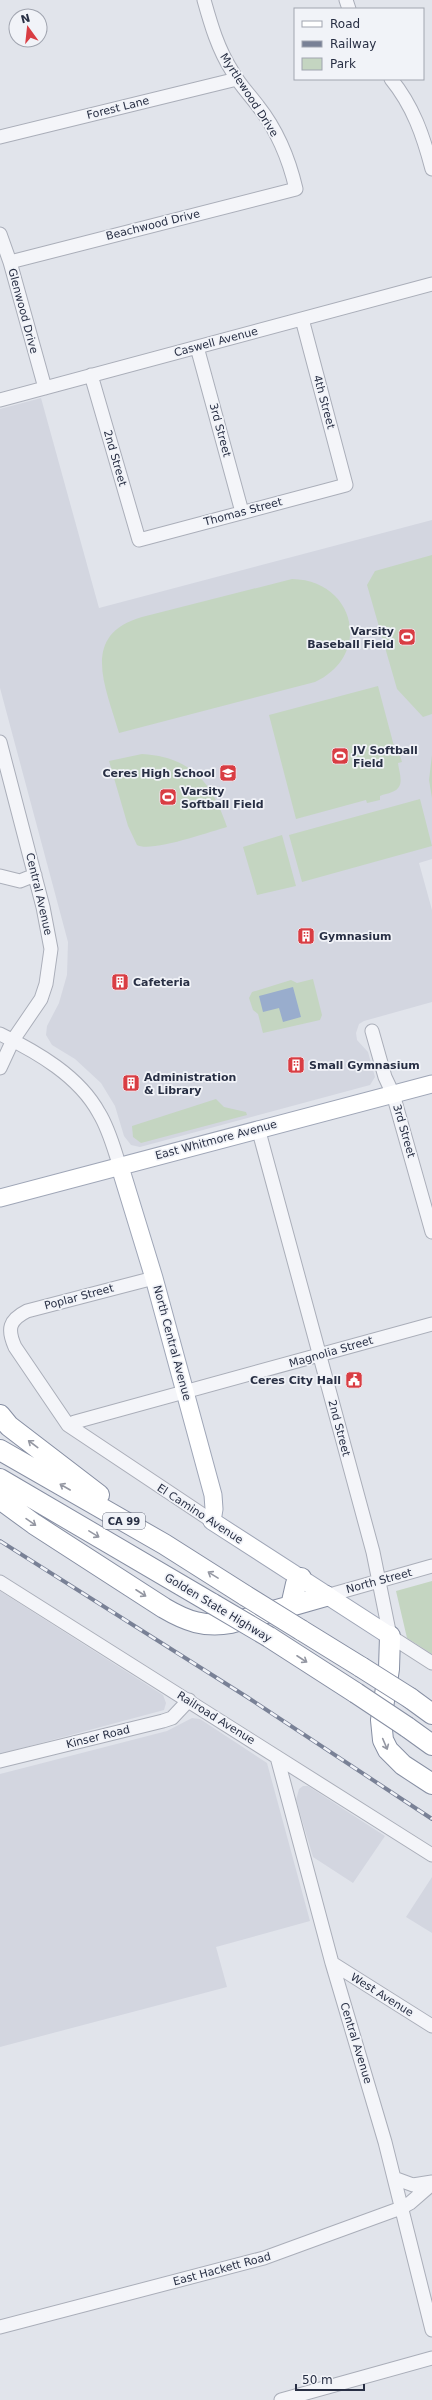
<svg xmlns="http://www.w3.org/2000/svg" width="432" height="2400" font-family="'DejaVu Sans',sans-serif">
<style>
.built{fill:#d3d6e0}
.green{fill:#c4d5c1}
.water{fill:#99adcd}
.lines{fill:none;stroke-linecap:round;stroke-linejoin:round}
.minor-casing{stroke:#aaaeb9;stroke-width:15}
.major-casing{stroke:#9fa6b7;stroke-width:19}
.highway-casing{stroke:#878fa3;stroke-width:22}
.minor{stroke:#f4f5f9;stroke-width:13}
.major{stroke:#fff;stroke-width:17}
.highway{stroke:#fff;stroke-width:20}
.rail-casing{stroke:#798196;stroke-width:4}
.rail{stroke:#f1f3f8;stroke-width:2.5;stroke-dasharray:8;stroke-linecap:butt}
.highway-bridge-casing{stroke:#878fa3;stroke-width:22;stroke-linecap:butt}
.highway-bridge{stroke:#fff;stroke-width:20}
.oneway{stroke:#9497a2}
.labels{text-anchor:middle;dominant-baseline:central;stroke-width:3.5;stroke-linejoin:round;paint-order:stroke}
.shield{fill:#f1f3f8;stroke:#646a7a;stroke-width:1}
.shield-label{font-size:10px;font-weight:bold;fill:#282f44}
.street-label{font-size:11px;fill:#282f44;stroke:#f1f3f8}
.poi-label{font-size:11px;font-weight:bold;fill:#282f44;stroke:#f1f3f8;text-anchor:start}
</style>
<rect width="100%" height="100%" fill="#e1e4eb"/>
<path class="built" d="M41,398L99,608L432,520V859L419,863L432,910V1002L364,1021L359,1024L356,1033L357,1040L368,1052L375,1077L370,1085L140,1147L131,1145L124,1136L115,1106L101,1083L75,1059L52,1045L46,1035L47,1026L59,1003L67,975L68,942L0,688V409Z
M0,1591L163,1695L166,1703L164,1710L0,1754Z
M192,1718L200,1719L267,1763L310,1921L216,1947L227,1987L0,2047V1774L167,1731Z
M303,1786H308L385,1836L353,1883L313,1857L296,1800L299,1789Z
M432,1877V1933L406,1917Z"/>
<path class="green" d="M432,555V714L423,717L397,689L367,585L375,571Z
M292,579C355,580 373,655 315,682L119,733C106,687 79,635 142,617Z
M378,686L395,750L398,749L402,762L398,763C399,773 406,787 392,792C388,794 384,794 380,796V800L367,803L366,800L296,819L269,715Z
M142,754C191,757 212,782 227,827C209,832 150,853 137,845L128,826L109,761Z
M432,755V798L429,780Z
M420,799L432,846L302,882L289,835Z
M282,835L296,886L257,895L243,847Z
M313,979L322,1015L320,1020L263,1033L258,1014L253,1010L249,998L252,992L291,980L297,983Z
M216,1099L224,1107L246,1112L247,1115L141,1143L133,1137L132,1126Z
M432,1581V1654L407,1638L396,1591Z"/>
<path class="water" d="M293,987L301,1017L283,1022L279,1008L263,1012L259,996Z"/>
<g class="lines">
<defs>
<path id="minor" d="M346,0L349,9
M391,79C413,106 423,135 432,169
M0,137L237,79
M0,234L10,262L45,388
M10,262L296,189C289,159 277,130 258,106C249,94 239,84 232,71C218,49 211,25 204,0
M197,347L242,512
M91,375L139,540L346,485L302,319
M0,400L432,284
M0,742L43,907L51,949L46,984L41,999L13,1040L0,1068
M0,876L20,881L35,875
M372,1031L385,1077L393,1094L432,1232
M0,1034C37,1052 79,1076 99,1113C109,1129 114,1149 120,1167
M258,1128L373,1552L390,1636L432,1663
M154,1278L27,1311C9,1320 7,1329 15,1347L68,1425L212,1521
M68,1425L75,1422L432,1324
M0,1582L432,1855
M326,1596L432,1566
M277,1757L332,1963L385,2142L432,2330
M0,1761L163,1721L172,1718L189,1700
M332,1963L432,2026
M394,2178L413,2185L432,2182
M0,2327L264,2258L401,2208L410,2203L432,2184
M281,2400L432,2358"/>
<path id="major" d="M120,1167L154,1278L213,1495L214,1509L212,1521L390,1636
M0,1198L432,1084"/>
<path id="highway" d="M0,1415L9,1426L99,1495
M0,1450L164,1544L246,1596
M0,1479L213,1604
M0,1499L34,1524L164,1608C186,1621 205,1628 231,1623L326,1596
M291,1606L296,1584L301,1578
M301,1630L361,1667
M390,1636L389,1669L381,1720L383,1740L388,1750L403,1765L432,1784
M269,1637L356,1693
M410,1698L432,1714
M407,1727L432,1745"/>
</defs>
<use href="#minor" class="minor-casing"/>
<use href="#major" class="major-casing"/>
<use href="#highway" class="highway-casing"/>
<use href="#minor" class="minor"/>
<use href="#major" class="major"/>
<use href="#highway" class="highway"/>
<defs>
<path id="rail" d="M0,1541L247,1697L432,1819"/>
</defs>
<use href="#rail" class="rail-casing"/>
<use href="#rail" class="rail"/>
<defs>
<path id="highway-bridge" d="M246,1596L301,1630
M213,1604L269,1637
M361,1667L410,1698
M356,1693L407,1727"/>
</defs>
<use href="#highway-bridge" class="highway-bridge-casing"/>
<use href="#highway-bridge" class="highway-bridge"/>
</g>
<defs><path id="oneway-shaft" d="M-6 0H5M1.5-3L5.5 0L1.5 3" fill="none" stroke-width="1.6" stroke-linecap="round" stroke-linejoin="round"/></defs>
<g class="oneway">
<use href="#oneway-shaft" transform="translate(33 1444) rotate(-143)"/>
<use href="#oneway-shaft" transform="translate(65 1487) rotate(-150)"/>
<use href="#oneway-shaft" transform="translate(31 1522) rotate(35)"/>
<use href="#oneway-shaft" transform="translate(94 1534) rotate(31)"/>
<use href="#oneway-shaft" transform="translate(213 1575) rotate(-148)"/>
<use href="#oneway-shaft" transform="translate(141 1593) rotate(33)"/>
<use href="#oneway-shaft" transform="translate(302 1659) rotate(33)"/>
<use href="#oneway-shaft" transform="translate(385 1744) rotate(67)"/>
</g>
<defs>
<symbol id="stadium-square" viewBox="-11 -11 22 22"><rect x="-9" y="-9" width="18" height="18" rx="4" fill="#d93d43" stroke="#f1f3f8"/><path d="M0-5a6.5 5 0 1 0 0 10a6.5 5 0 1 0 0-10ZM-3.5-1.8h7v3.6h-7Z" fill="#fff"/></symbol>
<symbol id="school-square" viewBox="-11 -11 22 22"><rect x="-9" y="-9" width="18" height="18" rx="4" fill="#d93d43" stroke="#f1f3f8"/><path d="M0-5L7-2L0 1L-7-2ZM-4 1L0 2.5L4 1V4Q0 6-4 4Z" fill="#fff"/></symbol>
<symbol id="building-square" viewBox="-11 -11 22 22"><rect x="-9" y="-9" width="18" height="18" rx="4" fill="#d93d43" stroke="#f1f3f8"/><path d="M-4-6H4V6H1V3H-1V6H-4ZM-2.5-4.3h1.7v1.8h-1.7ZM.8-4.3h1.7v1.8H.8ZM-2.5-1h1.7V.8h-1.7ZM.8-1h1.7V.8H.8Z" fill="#fff"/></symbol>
<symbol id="civic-square" viewBox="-11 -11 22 22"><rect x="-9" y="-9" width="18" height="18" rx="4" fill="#d93d43" stroke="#f1f3f8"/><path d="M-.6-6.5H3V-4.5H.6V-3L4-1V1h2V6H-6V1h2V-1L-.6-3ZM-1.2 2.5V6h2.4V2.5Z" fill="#fff"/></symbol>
</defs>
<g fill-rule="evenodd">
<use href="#stadium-square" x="397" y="627" width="20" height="20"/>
<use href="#stadium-square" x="330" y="746" width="20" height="20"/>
<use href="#school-square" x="218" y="763" width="20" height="20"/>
<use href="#stadium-square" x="158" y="787" width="20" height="20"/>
<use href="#building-square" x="296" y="926" width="20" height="20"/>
<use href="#building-square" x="110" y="972" width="20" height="20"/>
<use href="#building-square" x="286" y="1055" width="20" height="20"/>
<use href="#building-square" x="121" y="1073" width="20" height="20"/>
<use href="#civic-square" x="344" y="1370" width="20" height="20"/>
</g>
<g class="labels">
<rect class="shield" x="103" y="1513" width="42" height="16" rx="3"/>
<g class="shield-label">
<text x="124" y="1521">CA 99</text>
</g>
<g class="street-label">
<text transform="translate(249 95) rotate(57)">Myrtlewood Drive</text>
<text transform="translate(118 108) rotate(-14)">Forest Lane</text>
<text transform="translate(153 225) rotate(-14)">Beachwood Drive</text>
<text transform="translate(23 311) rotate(75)">Glenwood Drive</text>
<text transform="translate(216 342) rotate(-15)">Caswell Avenue</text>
<text transform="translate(324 402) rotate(75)">4th Street</text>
<text transform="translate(220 430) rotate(75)">3rd Street</text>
<text transform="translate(115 458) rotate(74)">2nd Street</text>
<text transform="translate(243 512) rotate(-15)">Thomas Street</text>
<text transform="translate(39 894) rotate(77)">Central Avenue</text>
<text transform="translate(404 1131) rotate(74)">3rd Street</text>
<text transform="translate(216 1140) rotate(-15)">East Whitmore Avenue</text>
<text transform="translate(79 1297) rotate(-15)">Poplar Street</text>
<text transform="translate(172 1343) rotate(75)">North Central Avenue</text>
<text transform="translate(331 1352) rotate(-16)">Magnolia Street</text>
<text transform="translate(339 1428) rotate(75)">2nd Street</text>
<text transform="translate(200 1514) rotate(33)">El Camino Avenue</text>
<text transform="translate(379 1581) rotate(-15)">North Street</text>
<text transform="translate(218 1608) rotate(31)">Golden State Highway</text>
<text transform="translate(216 1718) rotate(32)">Railroad Avenue</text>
<text transform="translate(98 1737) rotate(-14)">Kinser Road</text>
<text transform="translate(382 1995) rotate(32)">West Avenue</text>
<text transform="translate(356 2043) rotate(73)">Central Avenue</text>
<text transform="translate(222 2269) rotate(-15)">East Hackett Road</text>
</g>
<g class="poi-label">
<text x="394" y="631" text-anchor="end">Varsity<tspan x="394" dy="13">Baseball Field</tspan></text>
<text x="353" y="750">JV Softball<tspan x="353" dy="13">Field</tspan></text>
<text x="215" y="773" text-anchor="end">Ceres High School</text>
<text x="181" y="791">Varsity<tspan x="181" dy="13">Softball Field</tspan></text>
<text x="319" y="936">Gymnasium</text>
<text x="133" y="982">Cafeteria</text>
<text x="309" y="1065">Small Gymnasium</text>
<text x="144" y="1077">Administration<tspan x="144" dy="13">&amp; Library</tspan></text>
<text x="341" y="1380" text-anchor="end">Ceres City Hall</text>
</g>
</g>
<rect x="294" y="8" width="130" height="72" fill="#f1f3f8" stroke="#a1a5b0"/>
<rect x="302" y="21" width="20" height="6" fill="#ffffff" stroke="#a1a5b0"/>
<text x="330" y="28" font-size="12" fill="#282f44">Road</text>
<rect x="302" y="41" width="20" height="6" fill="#798196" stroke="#a1a5b0"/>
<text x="330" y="48" font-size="12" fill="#282f44">Railway</text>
<rect x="302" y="58" width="20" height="12" fill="#c4d5c1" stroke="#a1a5b0"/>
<text x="330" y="68" font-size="12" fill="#282f44">Park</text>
<g transform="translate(28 28) rotate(345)"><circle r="19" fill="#f1f3f8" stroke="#a1a5b0"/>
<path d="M0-3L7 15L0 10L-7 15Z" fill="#d93d43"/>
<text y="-6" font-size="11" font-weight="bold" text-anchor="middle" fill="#282f44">N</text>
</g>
<path d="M296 2384v6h68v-6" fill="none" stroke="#282f44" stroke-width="2"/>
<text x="302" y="2384" font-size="12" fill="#282f44" stroke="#f1f3f8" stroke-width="3" paint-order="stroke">50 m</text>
</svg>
